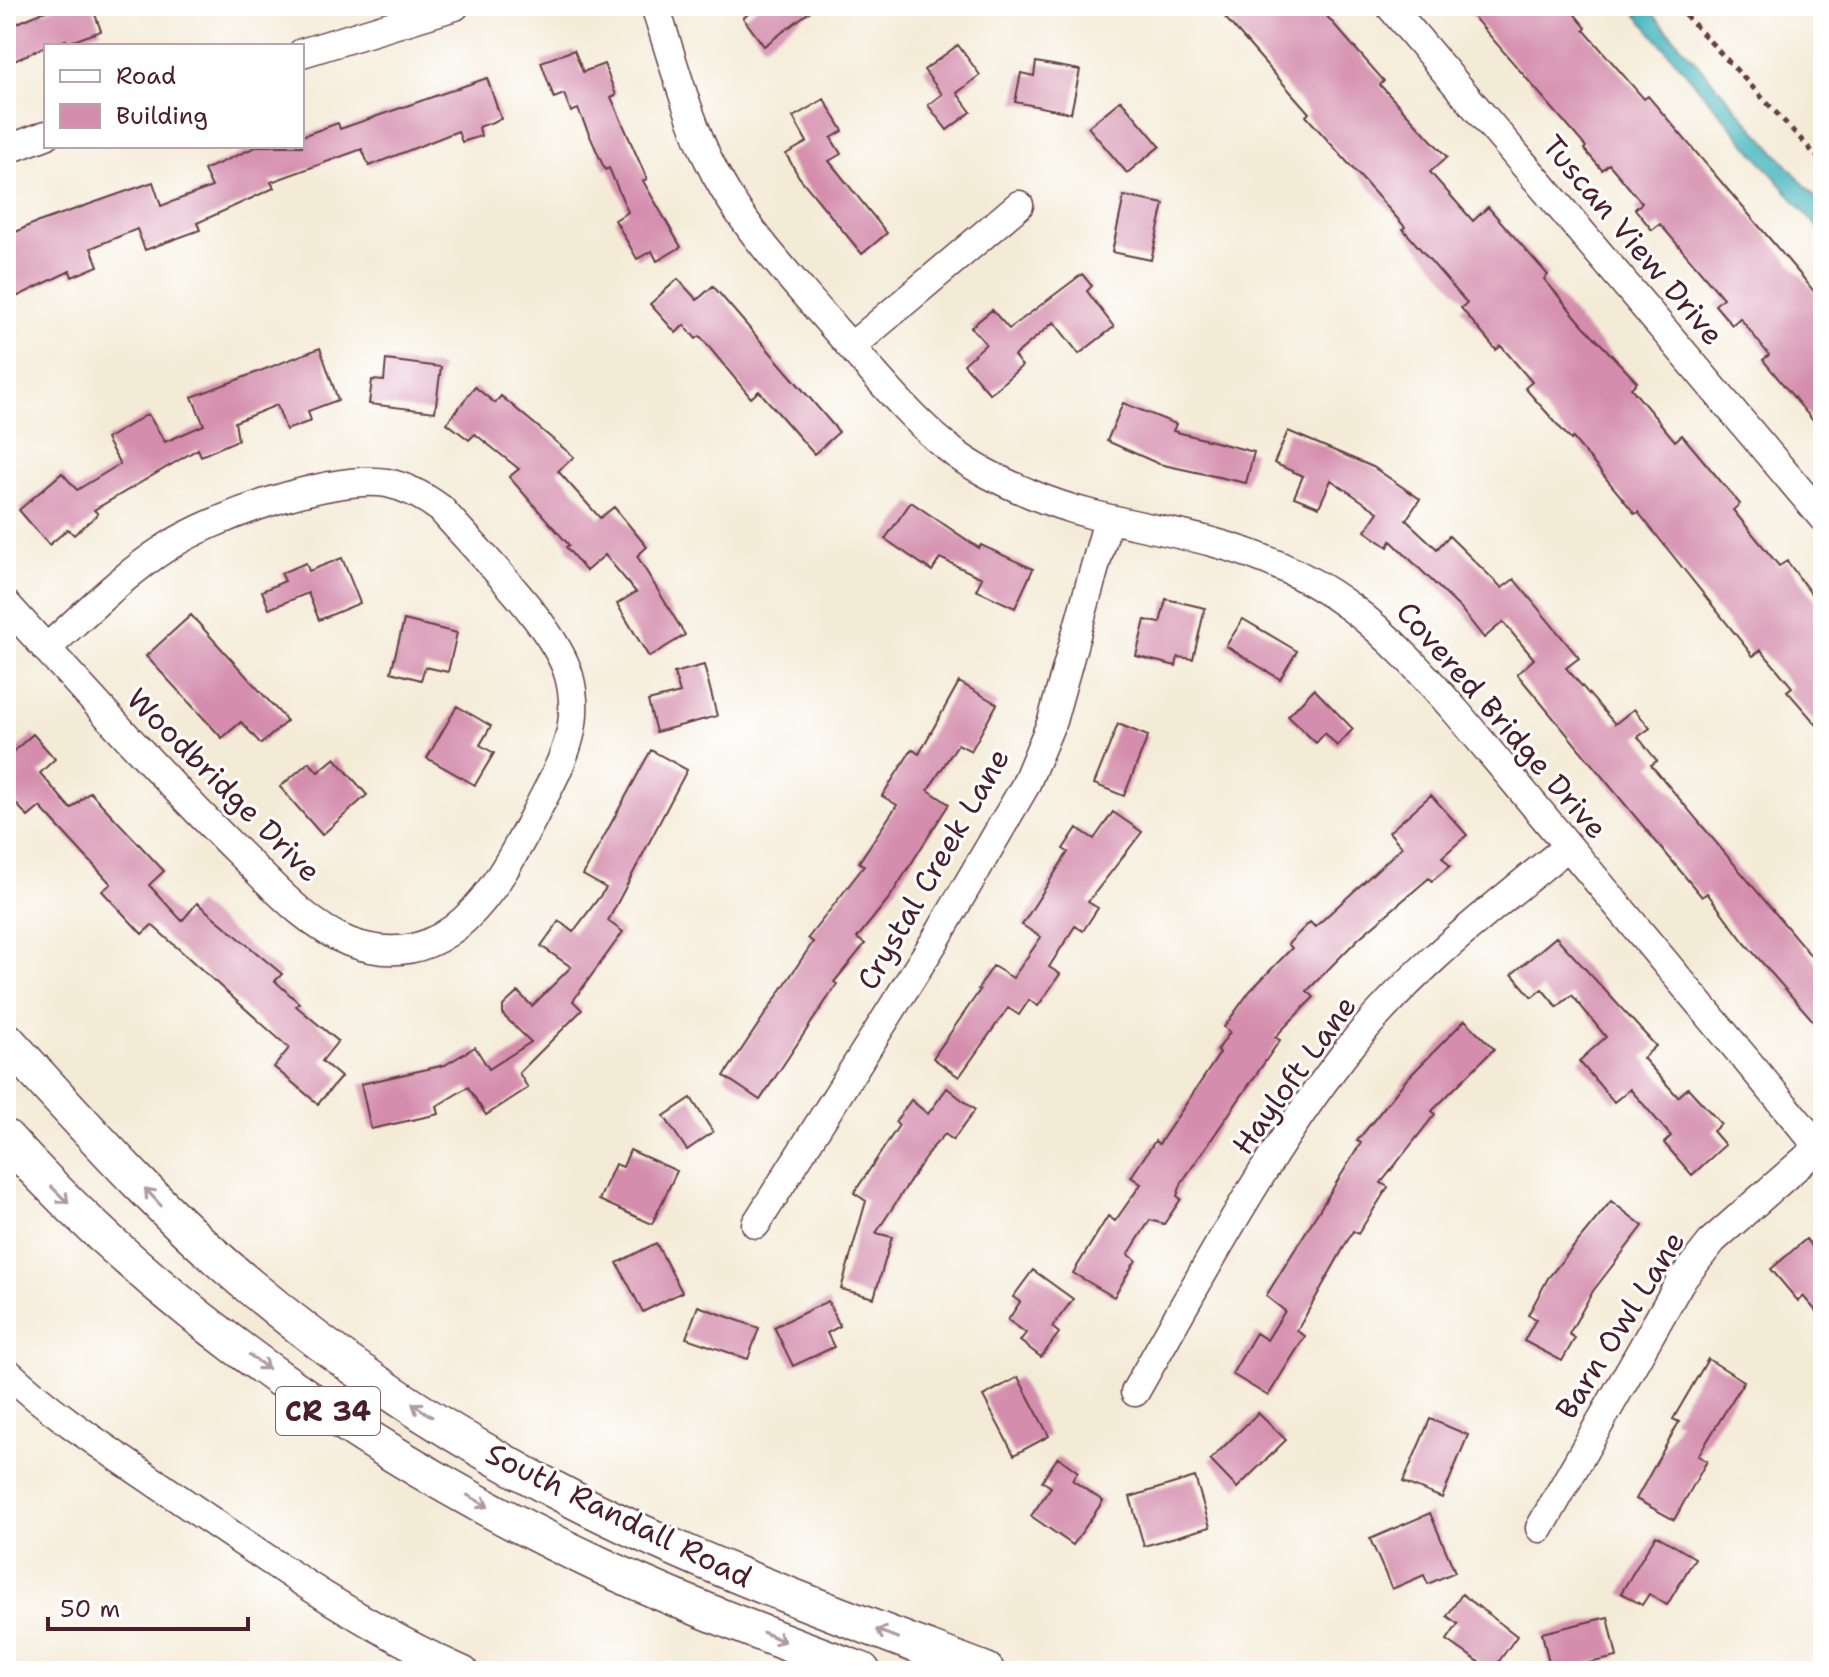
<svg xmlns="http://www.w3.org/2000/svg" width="1829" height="1677" font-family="'Shantell Sans',sans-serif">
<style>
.water{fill:#47b7be;stroke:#486b74;stroke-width:2}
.building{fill:#d48dac}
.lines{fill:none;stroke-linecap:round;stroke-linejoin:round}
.minor-casing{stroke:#643e45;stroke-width:31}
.major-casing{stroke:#643e45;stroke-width:39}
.path{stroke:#643e45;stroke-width:5;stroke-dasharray:6 6;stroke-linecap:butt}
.minor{stroke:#fff;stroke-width:28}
.major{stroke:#fff;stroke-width:36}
.oneway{stroke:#ae9aa0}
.labels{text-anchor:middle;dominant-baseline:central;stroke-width:6;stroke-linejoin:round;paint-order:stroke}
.shield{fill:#fff;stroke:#80626b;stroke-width:2}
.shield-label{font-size:28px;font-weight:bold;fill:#4a1f2b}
.street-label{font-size:30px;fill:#4a1f2b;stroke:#fff}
</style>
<rect width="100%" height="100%" fill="#fff"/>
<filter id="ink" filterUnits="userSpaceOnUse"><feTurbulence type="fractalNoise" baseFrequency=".0125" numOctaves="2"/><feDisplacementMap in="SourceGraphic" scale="16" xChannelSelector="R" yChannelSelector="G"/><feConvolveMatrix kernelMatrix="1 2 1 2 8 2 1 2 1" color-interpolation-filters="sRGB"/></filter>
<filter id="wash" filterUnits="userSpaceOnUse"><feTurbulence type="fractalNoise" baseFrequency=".006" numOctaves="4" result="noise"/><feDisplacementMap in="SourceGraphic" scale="32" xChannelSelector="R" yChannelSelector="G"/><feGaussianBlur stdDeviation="1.8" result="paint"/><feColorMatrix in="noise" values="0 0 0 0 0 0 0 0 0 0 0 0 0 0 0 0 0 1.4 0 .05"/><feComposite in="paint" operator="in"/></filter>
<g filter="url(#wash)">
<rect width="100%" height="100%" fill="#f4ebd7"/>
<path class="water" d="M1629,6H1646L1823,206V234Z"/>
<g id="blocks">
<path class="building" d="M57,6H92L101,31L68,43L66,40L46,46L6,65V28Z
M759,6H817L764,46L743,18Z
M1215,6H1318L1384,81L1380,85L1447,157L1430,172L1473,221L1488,207L1548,275L1544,279L1582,324L1637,382L1631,388L1675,441L1682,435L1723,484L1740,504L1733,510L1779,566L1787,561L1823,610V732L1787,691L1792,687L1761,650L1753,656L1638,512L1635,514L1573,438L1571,440L1525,388L1532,382L1501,346L1496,350L1461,308L1467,303L1403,229L1405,227L1306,116L1309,113Z
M1464,6H1568L1586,28L1584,30L1644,99L1648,96L1804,279L1823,303V433L1763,360L1769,355L1740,318L1732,325L1715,305L1723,298L1660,224L1652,230L1635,209L1642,203L1609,164L1602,170L1584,149L1586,147Z
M958,45L980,75L957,93L971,112L947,130L928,105L942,94L924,70Z
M574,50L583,72L604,64L616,95L611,97L647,179L643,181L681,247L657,261L652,251L637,259L615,220L628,212L609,168L605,170L578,109L571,112L564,94L554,98L541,62Z
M1036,62L1080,70L1071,113L1015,102L1021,73L1034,76Z
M487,78L501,119L479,127L481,136L462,142L458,131L369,166L362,149L271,182L274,188L197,223L200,230L145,250L137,229L91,248L98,266L72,277L70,271L6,302V262L16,257L6,237L30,225L153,182L161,206L212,187L204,170L258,146H302V136L338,123L340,129Z
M824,99L843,131L831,138L841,154L829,161L887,233L862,254L799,177L786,154L807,142L793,117Z
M1121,100L1160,146L1127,173L1088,127Z
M1124,196L1164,204L1151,260L1112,252Z
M1082,274L1092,286L1087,291L1114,327L1079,354L1054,322L1014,356L1022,366L990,394L964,364L986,344L971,327L992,310L1009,329Z
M678,279L697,300L713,286L839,432L814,454L759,391L751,398L700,336L696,339L684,325L676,333L650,304Z
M320,348L338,400L308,411L311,421L286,430L277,405L235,422L238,440L201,456L198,449L94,510L98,514L74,535L68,529L49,545L19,510L62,473L77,490L120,464L106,439L148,414L165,442L204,425L192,397Z
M386,360L441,367L435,412L369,404L372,380L384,381Z
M475,387L495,403L501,396L574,457L558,471L600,518L614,507L647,547L637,556L685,635L649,657L617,604L636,592L605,555L586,571L566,547L569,545L509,477L519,469L475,434L469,440L447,423Z
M1123,403L1176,424L1173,431L1254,452L1246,483L1159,464L1107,441Z
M1288,431L1373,467L1420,499L1406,520L1437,549L1449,536L1502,588L1514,579L1579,658L1566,668L1615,724L1634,709L1650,728L1638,737L1657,761L1651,765L1823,970V1032L1744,942L1707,893L1702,897L1517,674L1534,659L1503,622L1484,638L1461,609L1391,541L1388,547L1365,531L1378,512L1331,480L1319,507L1294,497L1303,476L1274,463Z
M911,502L979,548L981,545L1033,569L1015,608L976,590L982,578L940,558L932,571L885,539Z
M342,558L360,603L319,620L308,593L269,609L262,591L285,581L281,573L306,563L309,571Z
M1166,599L1205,608L1193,659L1178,657L1176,666L1136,656L1145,620L1160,623Z
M191,615L287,721L261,744L241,722L222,738L146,656Z
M1243,619L1297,651L1280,679L1226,646Z
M404,620L457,633L448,672L425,667L421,680L391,672Z
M704,665L717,716L656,732L648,701L680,693L674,673Z
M959,682L997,704L971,751L958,744L928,790L949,804L890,897L857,938L865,944L834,982L837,984L760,1100L724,1076L813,942L808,938L864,866L859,862L897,805L882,796L912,749L919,754Z
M1314,689L1353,729L1337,746L1325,733L1316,743L1288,716Z
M457,706L491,726L480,745L494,753L475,785L427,758Z
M1118,724L1148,736L1124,796L1094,784Z
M33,734L55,759L40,773L71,809L90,792L164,871L149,885L182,921L197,903L282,974L275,981L299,1003L296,1006L338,1041L322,1061L341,1077L318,1104L274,1067L289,1048L152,925L142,934L102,891L111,884L40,807L28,817L6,792V758Z
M651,750L687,770L608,921L623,932L573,1001L582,1010L519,1073L528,1088L486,1115L468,1087L437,1106L439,1114L371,1129L361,1084L445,1065L475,1047L489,1069L531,1042L503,1015V1006L518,992L532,1006L571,967L541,946L559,921L573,932L606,888L583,875Z
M335,758L367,795L322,835L280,787L309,762L318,772Z
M1431,795L1467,835L1442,857L1450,866L1432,881L1429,878L1359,938L1307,991L1314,997L1275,1037L1280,1040L1182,1182L1177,1196L1181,1199L1164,1224L1150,1220L1128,1255L1136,1260L1114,1297L1073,1273L1108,1216L1115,1221L1141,1184L1131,1177L1155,1141L1159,1144L1220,1053L1217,1051L1230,1032L1224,1027L1250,991L1292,948L1288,944L1310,922L1315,927L1402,847L1389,832Z
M1113,812L1142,832L1088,902L1098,908L1083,931L1075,926L1049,967L1060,974L1038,1006L1029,1000L1019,1015L1008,1008L959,1077L933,1058L980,990L978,989L993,966L1013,978L1041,937L1022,925L1068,852L1063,849L1077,828L1094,839Z
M1556,937L1656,1046L1643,1058L1678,1097L1688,1088L1721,1124L1713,1131L1725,1145L1692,1175L1664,1143L1671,1136L1630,1089L1614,1102L1579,1061L1606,1037L1572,995L1557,1007L1542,989L1532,997L1512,974Z
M1465,1020L1494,1049L1432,1111L1435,1114L1381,1183L1388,1187L1358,1234L1353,1231L1297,1331L1305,1336L1268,1396L1232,1374L1256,1333L1267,1340L1285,1311L1266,1296L1361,1143L1357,1141L1406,1080Z
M947,1088L975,1110L953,1140L945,1134L931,1149L876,1233L892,1237L874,1298L841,1289L866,1201L854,1193L899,1125L895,1122L911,1100L928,1114Z
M691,1098L713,1132L687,1150L664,1116Z
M630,1150L677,1171L652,1224L599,1200L615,1164L623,1167Z
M1611,1201L1643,1226L1593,1291L1569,1334L1575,1338L1562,1361L1524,1341L1536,1319L1528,1315L1548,1278Z
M1806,1239L1823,1259V1319L1803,1296L1798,1301L1771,1269Z
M656,1243L682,1292L643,1312L617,1263Z
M1033,1270L1073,1299L1052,1327L1059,1333L1041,1357L1020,1341L1026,1333L1008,1320L1020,1302L1013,1297Z
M828,1301L840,1326L827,1333L834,1347L793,1366L774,1327Z
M698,1306L759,1328L748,1359L686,1338Z
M1708,1359L1744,1381L1698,1456L1707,1461L1674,1520L1636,1499L1679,1422L1673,1419Z
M1018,1377L1049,1436L1014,1455L983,1396Z
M1258,1413L1286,1440L1237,1488L1210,1460Z
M1430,1419L1468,1435L1442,1498L1403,1482Z
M1058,1457L1078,1472L1072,1480L1103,1501L1073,1545L1031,1516L1051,1487L1042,1481Z
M1195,1477L1210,1527L1144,1546L1130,1497Z
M1430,1513L1455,1572L1428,1584L1424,1575L1392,1589L1370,1539Z
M1656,1535L1695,1558L1667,1605L1649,1594L1642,1605L1621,1593Z
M1462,1594L1517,1636L1492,1671L1447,1640L1458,1624L1447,1616Z
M1608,1617L1617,1657L1551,1671L1542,1633Z"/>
</g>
</g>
<g filter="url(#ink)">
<use href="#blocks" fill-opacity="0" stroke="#643e45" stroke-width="2"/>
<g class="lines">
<defs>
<path id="minor" d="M655,6C671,55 685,107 706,155C736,221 788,274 835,329C871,369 905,413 947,447C970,467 1003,482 1031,494C1089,519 1151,526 1212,542C1328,573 1384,628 1459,715L1823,1152
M1390,6L1823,518
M302,53L455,6
M6,150L46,135
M851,347L1019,205
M6,604C83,689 159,774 241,855C272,885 308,926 349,942C447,978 496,889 533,818C557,770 584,731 569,676C556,627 476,550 441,509C425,497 407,487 387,483C333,474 213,517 167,547C123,575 85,614 46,649
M756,1224L936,939L1025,786L1052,721L1108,520
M6,1371C60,1421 122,1459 182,1501C273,1563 363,1627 464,1671
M1135,1392C1201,1277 1264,1157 1346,1052C1408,972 1489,911 1567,847
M1540,1528L1680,1282L1713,1240L1819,1147"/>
<path id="major" d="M6,1040C85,1126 163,1215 253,1289C350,1370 460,1442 572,1499C704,1567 847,1618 986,1671
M6,1138C164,1314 384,1464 598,1564C683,1604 773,1638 862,1671"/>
</defs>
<use href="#minor" class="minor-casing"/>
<use href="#major" class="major-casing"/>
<path class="path" d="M1677,6L1823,163"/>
<use href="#minor" class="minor"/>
<use href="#major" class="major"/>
</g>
<defs><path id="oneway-shaft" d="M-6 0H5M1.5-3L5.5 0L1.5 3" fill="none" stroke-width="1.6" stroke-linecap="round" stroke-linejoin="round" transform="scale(2)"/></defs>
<g class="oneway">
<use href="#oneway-shaft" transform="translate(60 1195) rotate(45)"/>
<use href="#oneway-shaft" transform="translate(153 1197) rotate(-133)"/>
<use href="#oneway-shaft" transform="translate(259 1362) rotate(37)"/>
<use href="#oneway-shaft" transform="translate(422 1410) rotate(-146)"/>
<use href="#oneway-shaft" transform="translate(478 1501) rotate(29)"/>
<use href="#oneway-shaft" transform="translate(887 1634) rotate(-159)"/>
<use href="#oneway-shaft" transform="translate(774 1637) rotate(23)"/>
</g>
</g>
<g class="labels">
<rect class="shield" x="276" y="1387" width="104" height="48" rx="6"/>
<g class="shield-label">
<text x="328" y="1411">CR 34</text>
</g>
<g class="street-label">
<text transform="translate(1633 240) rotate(50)">Tuscan View Drive</text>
<text transform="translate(1502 720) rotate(49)">Covered Bridge Drive</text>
<text transform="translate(224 785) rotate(45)">Woodbridge Drive</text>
<text transform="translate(933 869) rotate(-60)">Crystal Creek Lane</text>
<text transform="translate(1294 1075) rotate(-54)">Hayloft Lane</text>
<text transform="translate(1620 1325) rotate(-58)">Barn Owl Lane</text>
<text transform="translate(619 1515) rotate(26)">South Randall Road</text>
</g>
</g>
<rect width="1829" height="1677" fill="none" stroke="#fff" stroke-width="32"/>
<rect x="44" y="44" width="260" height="104" fill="#ffffff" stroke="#b7a5aa" stroke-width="2"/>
<rect x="60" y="70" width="40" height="12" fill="#ffffff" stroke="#b7a5aa" stroke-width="2"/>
<text x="116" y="84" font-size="24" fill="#4a1f2b">Road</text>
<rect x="60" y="104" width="40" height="24" fill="#d48dac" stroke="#b7a5aa" stroke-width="2"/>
<text x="116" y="124" font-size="24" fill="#4a1f2b">Building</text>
<path d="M48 1617v12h200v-12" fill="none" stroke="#4a1f2b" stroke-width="4"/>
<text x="60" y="1617" font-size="24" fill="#4a1f2b" stroke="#ffffff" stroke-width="6" paint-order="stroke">50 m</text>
</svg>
